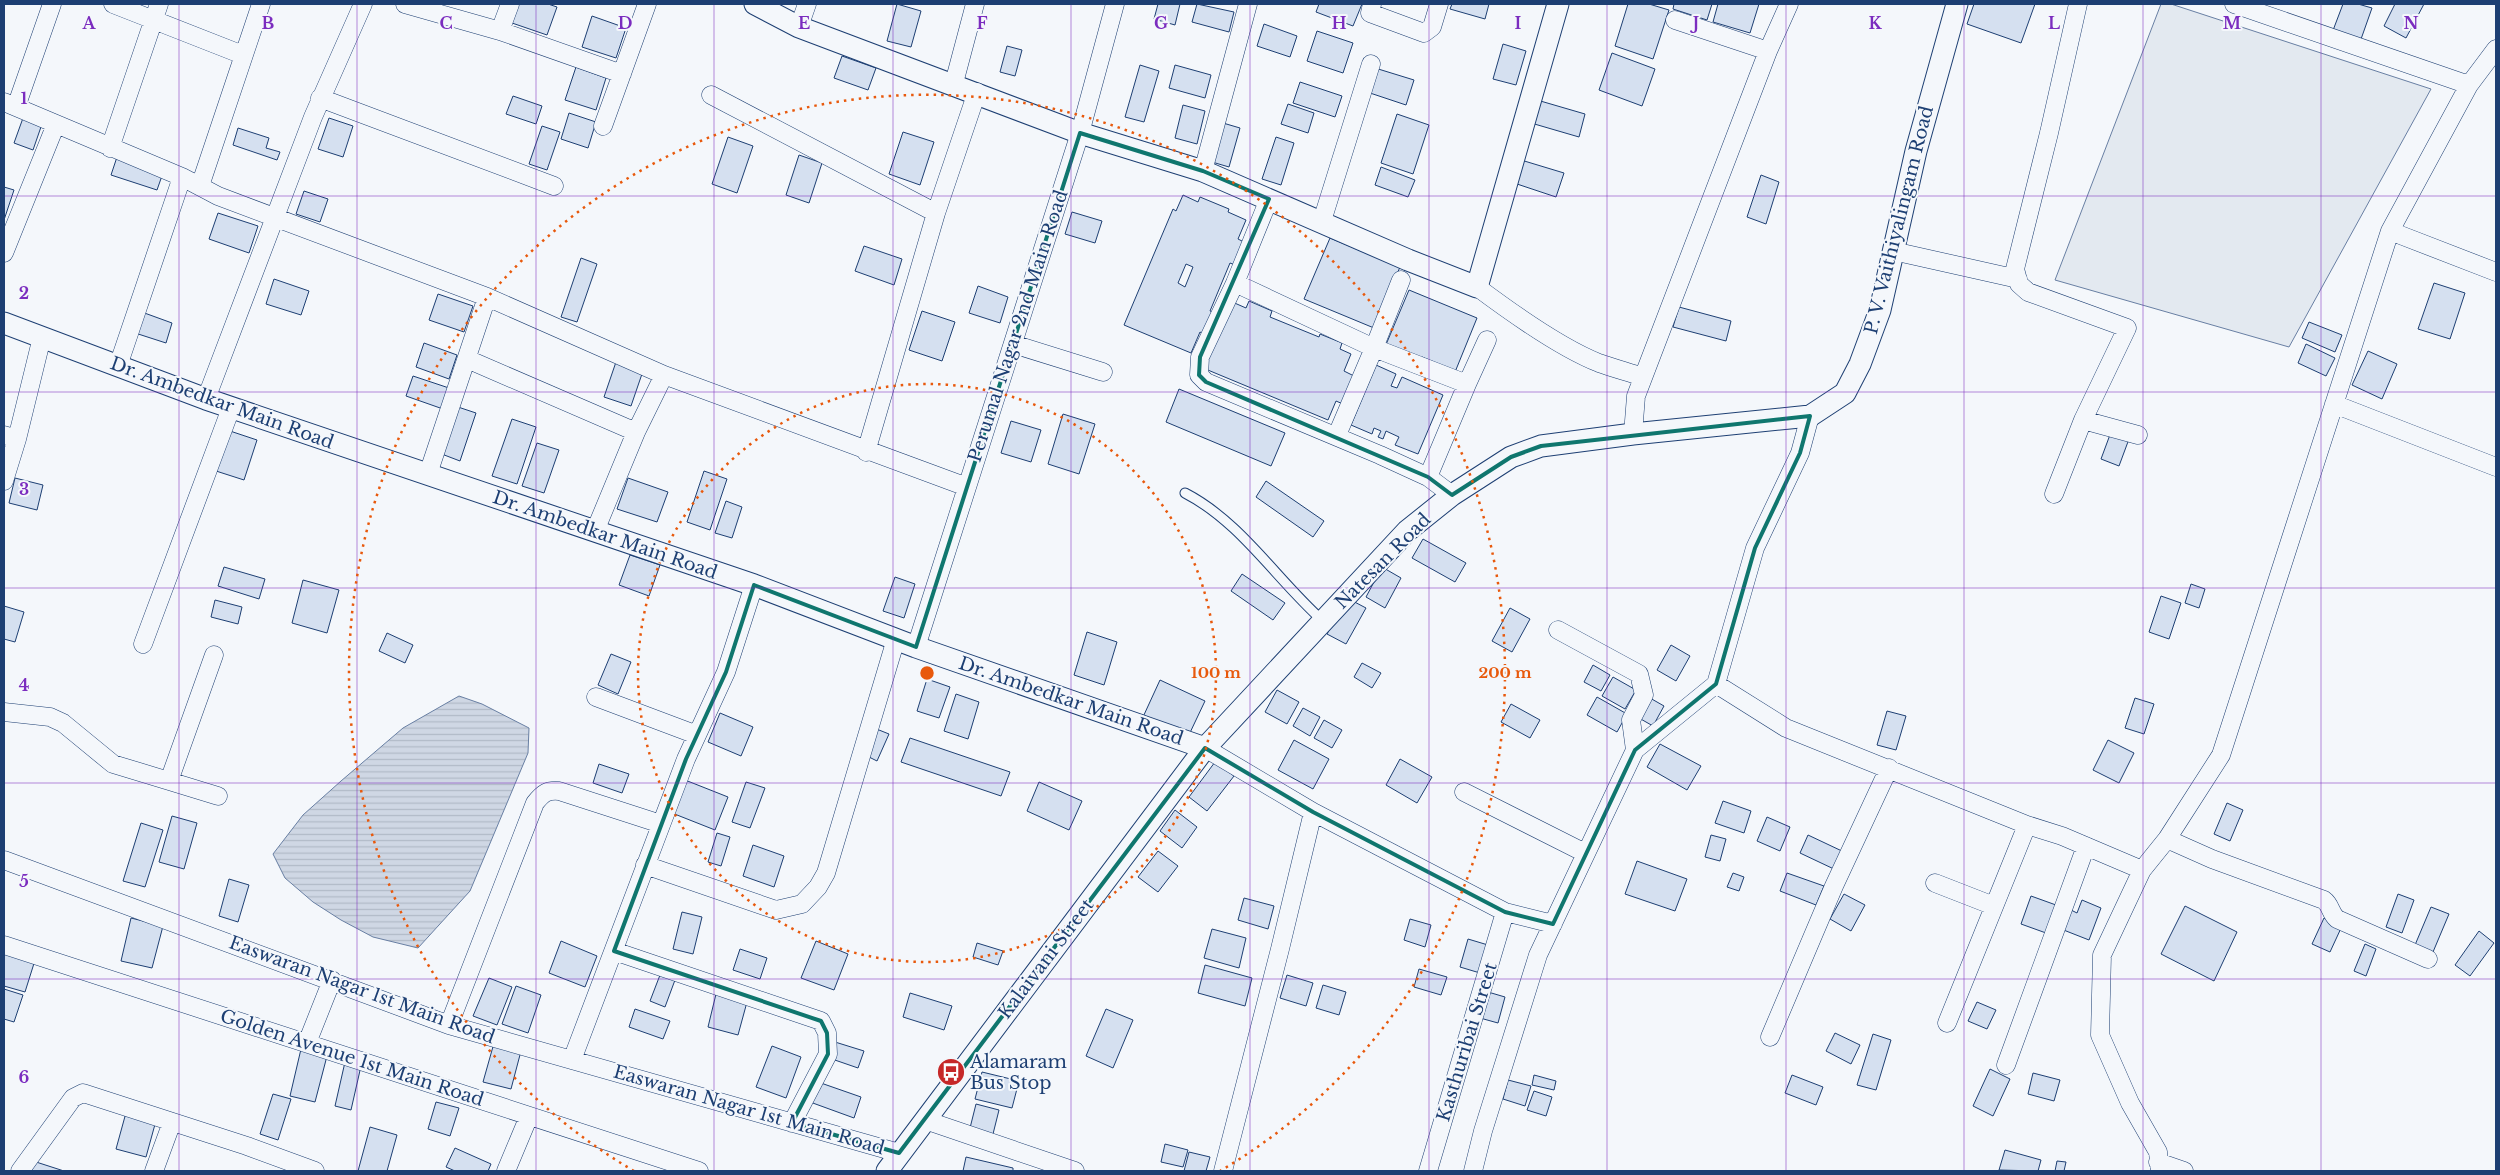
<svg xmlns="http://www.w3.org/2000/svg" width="2500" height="1175" font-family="'Libre Baskerville',serif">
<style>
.park{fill:#e3e9f0;stroke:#687fa3}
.water{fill:url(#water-rules);stroke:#687fa3}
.building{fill:#d5e0f0;stroke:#1d3f73;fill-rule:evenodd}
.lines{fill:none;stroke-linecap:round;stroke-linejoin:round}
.service-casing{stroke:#1d3f73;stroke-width:11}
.minor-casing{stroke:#1d3f73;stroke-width:19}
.tertiary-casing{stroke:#1d3f73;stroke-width:23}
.service{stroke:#f4f7fb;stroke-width:9}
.minor{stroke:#f4f7fb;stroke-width:18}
.tertiary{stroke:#f4f7fb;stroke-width:21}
.marked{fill:none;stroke:#0f766e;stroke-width:4;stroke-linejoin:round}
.grid{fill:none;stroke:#7b2cbf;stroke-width:1;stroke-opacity:0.55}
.ring{fill:none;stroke:#e8590c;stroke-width:2.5;stroke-dasharray:2.5 5}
.labels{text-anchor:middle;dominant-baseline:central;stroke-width:4;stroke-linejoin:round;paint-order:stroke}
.street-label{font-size:18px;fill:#1d3f73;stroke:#f4f7fb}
.poi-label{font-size:18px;fill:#1d3f73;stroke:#f4f7fb;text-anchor:start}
.grid-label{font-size:16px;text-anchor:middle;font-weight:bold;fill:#7b2cbf;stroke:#f4f7fb;stroke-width:4;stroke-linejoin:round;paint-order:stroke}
.centre{fill:#e8590c;stroke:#f4f7fb;stroke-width:2.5}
.ring-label{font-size:15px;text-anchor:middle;font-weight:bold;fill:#e8590c;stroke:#f4f7fb;stroke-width:4;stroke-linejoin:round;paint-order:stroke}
</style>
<defs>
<pattern id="water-rules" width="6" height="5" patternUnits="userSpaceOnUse" patternTransform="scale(1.25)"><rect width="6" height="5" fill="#cfd7e4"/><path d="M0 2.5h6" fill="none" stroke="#b1bac7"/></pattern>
</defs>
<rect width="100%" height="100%" fill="#f4f7fb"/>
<path class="park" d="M2161,4H2171L2431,89L2289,347L2055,280Z"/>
<path class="water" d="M459,696L482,704L529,728L528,753L470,891L418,948L373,937L341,920L313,902L285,878L273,854L303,815L341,781L403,728Z"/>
<path class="building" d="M519,4H548L557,7L547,35L512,23Z
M897,4L921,11L911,47L887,41Z
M1158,4H1180L1175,25L1154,19Z
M1197,4L1234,12L1229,32L1192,22Z
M1319,4H1362L1353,26L1316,12Z
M1452,4H1489L1485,19L1450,9Z
M1628,4H1649L1669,10L1653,59L1615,46Z
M1674,4H1712L1707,20L1673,9Z
M1718,4H1759L1750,33L1713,22Z
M1974,4H2035L2021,43L1967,24Z
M2343,4H2358L2372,8L2360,42L2332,33Z
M2395,4H2424L2406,38L2384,26Z
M592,16L626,28L616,58L582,47Z
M1264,24L1297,36L1290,57L1257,46Z
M1317,31L1353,43L1343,73L1307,61Z
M1503,44L1526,51L1516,85L1493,79Z
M1007,46L1022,50L1015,76L1000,72Z
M1612,53L1655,69L1642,106L1599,90Z
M842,56L876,68L868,90L834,78Z
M1140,65L1159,71L1144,122L1125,117Z
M1175,65L1211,75L1205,98L1169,88Z
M576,67L606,78L596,110L565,100Z
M1375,68L1414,80L1406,105L1367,92Z
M1300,82L1342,96L1335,117L1293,103Z
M513,96L542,106L536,124L506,114Z
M1537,100L1585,114L1579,137L1531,123Z
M1288,104L1314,113L1308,133L1281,124Z
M1183,105L1205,111L1197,144L1175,138Z
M569,113L596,122L588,148L561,139Z
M1397,114L1429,125L1413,174L1381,163Z
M23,118L42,124L33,150L14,143Z
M329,118L353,126L343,157L318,149Z
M1223,123L1240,128L1229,167L1212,162Z
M542,126L560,132L547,170L529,164Z
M238,128L269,138L266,148L280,152L277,160L233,145Z
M903,132L934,142L920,185L889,174Z
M728,137L753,146L737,193L712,184Z
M1276,137L1294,143L1281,185L1262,179Z
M118,154L164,170L157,190L111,175Z
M799,155L822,163L809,203L786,195Z
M1521,160L1564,173L1556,197L1514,183Z
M1381,167L1415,180L1408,197L1375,185Z
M1761,175L1779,182L1766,224L1747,217Z
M4,187L14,190L4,220Z
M304,191L328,199L320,222L296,214Z
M1183,195L1198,202L1200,197L1229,209L1228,212L1246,220L1238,239L1244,242L1235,265L1230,263L1210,311L1215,313L1205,335L1200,332L1191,353L1124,325L1173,209L1176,211ZM1186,264L1193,267L1185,287L1178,283Z
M1072,212L1102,221L1095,243L1065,234Z
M218,213L258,226L249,253L209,239Z
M1330,238L1400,267L1374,328L1304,299Z
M864,246L902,259L894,285L855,271Z
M581,258L597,264L577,322L561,317Z
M274,279L309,291L301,315L266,304Z
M2434,283L2465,293L2450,339L2418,329Z
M978,286L1008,297L1000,323L969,313Z
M1409,290L1477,318L1453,377L1434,362L1422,357L1420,362L1385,347Z
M438,294L473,306L464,332L429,320Z
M1230,301L1246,308L1249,301L1272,311L1270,317L1319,337L1320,334L1342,343L1340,349L1351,354L1344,371L1354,376L1343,404L1336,401L1328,420L1203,368Z
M1679,307L1731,321L1726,341L1673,327Z
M139,311L172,323L166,343L132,332Z
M922,311L955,322L942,361L909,350Z
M2309,322L2342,335L2335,352L2302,338Z
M424,343L457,355L449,379L416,367Z
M2306,344L2335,358L2326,376L2298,363Z
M2368,351L2397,364L2382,399L2352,385Z
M617,359L644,368L631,406L604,397Z
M1376,365L1396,374L1391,386L1397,388L1402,377L1443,395L1418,454L1395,445L1399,437L1386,431L1383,439L1378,437L1381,431L1374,428L1372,434L1351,425Z
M413,376L449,388L443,409L406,396Z
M1179,389L1285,433L1271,466L1166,422Z
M455,406L476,413L460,461L439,453Z
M1063,414L1095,424L1079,474L1048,464Z
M512,419L536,427L517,484L492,476Z
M1011,421L1041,430L1031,462L1001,453Z
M230,431L257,440L244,480L216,471Z
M2111,432L2129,439L2119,466L2101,459Z
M537,443L559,450L544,493L522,486Z
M704,471L727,479L710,530L687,522Z
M15,478L43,485L37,510L9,503Z
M628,478L668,492L657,522L617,509Z
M1266,481L1324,521L1313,537L1256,497Z
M726,501L742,507L732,538L715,533Z
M1423,539L1466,563L1455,582L1412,558Z
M630,555L660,565L649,596L619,585Z
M224,567L265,579L259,599L218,586Z
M1382,567L1401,578L1385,608L1366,597Z
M1242,574L1285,603L1273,620L1231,591Z
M895,577L915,584L904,618L883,611Z
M303,580L339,590L327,633L292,623Z
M2191,584L2205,589L2199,608L2185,603Z
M2161,596L2181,603L2169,639L2149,632Z
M1347,598L1366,608L1346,644L1327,634Z
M215,600L242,607L238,624L211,617Z
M4,606L24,612L15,642L4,639Z
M1510,608L1530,619L1512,652L1492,641Z
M1087,632L1117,642L1104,685L1074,675Z
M387,633L413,645L405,663L379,651Z
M1671,645L1690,656L1676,681L1657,670Z
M611,654L631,662L618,694L598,685Z
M1362,663L1381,673L1372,688L1354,677Z
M1593,665L1610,675L1601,691L1584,682Z
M1613,677L1636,690L1625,709L1602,696Z
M927,679L950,687L939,718L917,711Z
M1160,680L1205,701L1187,739L1143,717Z
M1277,690L1299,702L1287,724L1265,712Z
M956,694L979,702L968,739L944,731Z
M1597,697L1627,714L1617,732L1587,715Z
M1650,698L1664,706L1653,726L1639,718Z
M2135,698L2154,704L2144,734L2125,728Z
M1511,704L1540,720L1530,738L1501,722Z
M1303,708L1320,717L1310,736L1293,726Z
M1887,711L1906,716L1896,750L1877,745Z
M720,713L753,727L741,756L708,742Z
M1324,720L1342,730L1332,748L1314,738Z
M874,728L889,734L877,761L863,754Z
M910,738L1010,772L1001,796L901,762Z
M1294,740L1329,759L1313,789L1278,770Z
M2108,740L2134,753L2119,783L2093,770Z
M1660,744L1701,766L1687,790L1647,767Z
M1400,759L1432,777L1417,803L1386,785Z
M1215,762L1234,776L1207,811L1189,797Z
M599,764L629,774L622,793L593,783Z
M685,780L728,797L715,830L672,813Z
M746,782L765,788L750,828L732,822Z
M1039,782L1082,801L1069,830L1027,811Z
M1723,801L1751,811L1744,833L1715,823Z
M2227,803L2243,810L2230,841L2214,834Z
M1175,810L1197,827L1182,848L1160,831Z
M172,816L197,823L184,869L159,862Z
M1767,817L1790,827L1780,851L1757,841Z
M141,823L163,830L145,887L123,881Z
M717,833L730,837L721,866L708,862Z
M1711,835L1726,839L1720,861L1705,857Z
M1808,835L1844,852L1836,870L1800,853Z
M753,845L784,856L774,887L743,876Z
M1158,851L1178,866L1158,892L1138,877Z
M1637,861L1687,879L1675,911L1625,894Z
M1733,873L1744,877L1739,891L1727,887Z
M1787,873L1824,886L1816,905L1780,891Z
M229,879L249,885L238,922L219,916Z
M1844,894L1865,905L1851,931L1830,919Z
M2398,894L2414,900L2402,933L2386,927Z
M2031,896L2056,905L2046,933L2021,924Z
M1244,898L1274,906L1268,929L1238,920Z
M2082,900L2101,908L2089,940L2061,929L2069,909L2077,913Z
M2185,906L2237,932L2214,981L2161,954Z
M2431,907L2449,914L2433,952L2415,945Z
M682,912L702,917L693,954L673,949Z
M131,918L163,926L152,968L121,961Z
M2324,918L2342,926L2330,952L2312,944Z
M1410,919L1431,925L1425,947L1404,940Z
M1212,929L1246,938L1239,968L1204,958Z
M2479,931L2494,943L2470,976L2455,965Z
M1468,939L1488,945L1480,973L1460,967Z
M561,941L597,956L585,987L549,973Z
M816,941L848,954L834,990L801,978Z
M977,943L1003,951L998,965L973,957Z
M2365,944L2376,949L2366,976L2354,971Z
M4,948L36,957L25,992L4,986Z
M740,949L767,958L760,979L733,970Z
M1205,965L1252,978L1245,1006L1198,993Z
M1419,969L1447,977L1441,995L1414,987Z
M660,975L675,980L665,1007L650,1001Z
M1287,975L1313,983L1306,1006L1280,998Z
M489,978L512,987L497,1025L473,1016Z
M1323,985L1346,992L1339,1015L1316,1008Z
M516,986L541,995L528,1033L502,1024Z
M4,989L23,995L14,1022L4,1019Z
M1488,992L1505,997L1498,1023L1480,1018Z
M910,993L952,1006L944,1030L903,1017Z
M716,994L747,1002L738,1035L708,1027Z
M1977,1002L1996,1010L1987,1029L1968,1021Z
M635,1009L670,1021L663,1039L629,1027Z
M1106,1009L1133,1020L1113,1068L1086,1056Z
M1835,1033L1860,1045L1851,1064L1826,1051Z
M1873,1034L1891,1040L1876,1090L1857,1085Z
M835,1042L864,1051L858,1068L829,1058Z
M494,1043L521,1051L511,1089L483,1082Z
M772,1046L801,1057L786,1098L756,1087Z
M301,1049L327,1056L315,1102L290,1096Z
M345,1062L361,1066L351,1110L335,1106Z
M1990,1069L2010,1079L1993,1116L1973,1106Z
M982,1072L1019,1081L1012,1108L975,1099Z
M2033,1073L2060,1080L2054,1101L2028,1094Z
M1534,1075L1556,1081L1554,1090L1532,1085Z
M1792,1075L1823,1087L1816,1105L1785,1093Z
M1508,1080L1531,1086L1525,1106L1503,1099Z
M818,1082L861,1097L854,1118L810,1102Z
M1534,1091L1552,1097L1546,1116L1527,1110Z
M273,1094L291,1099L278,1140L260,1134Z
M436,1102L459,1108L450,1136L428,1129Z
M976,1104L999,1110L992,1138L969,1132Z
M127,1109L157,1117L146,1157L116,1149Z
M370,1127L397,1135L387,1171H358Z
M1165,1144L1188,1150L1183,1167L1161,1162Z
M455,1148L491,1164L488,1171H455L446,1167Z
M2005,1150L2041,1160L2038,1171L1999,1170Z
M1189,1152L1210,1157L1206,1171H1184Z
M966,1157L1013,1168V1171H963Z
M33,1161L64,1171H30Z
M2057,1161L2066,1162L2064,1171H2055Z"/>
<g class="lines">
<defs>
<path id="service" d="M1185,493C1241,522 1276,579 1323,621"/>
<path id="minor" d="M113,4L243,55
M405,4L500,31L622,74
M1372,4L1370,13L1424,33L1432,27L1439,4
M2078,4L2049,133L2015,269L2019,284L2028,292L2127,328L2083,420
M2234,4L2469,85
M1675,20L1768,51L1789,4
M799,27L807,4
M500,31L510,4
M954,83L975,4
M711,95L936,213
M320,98L554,186
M4,102L182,177L218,196L487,297L664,375L967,487
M16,107L52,4
M603,126L647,4
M110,148L159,4
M1203,171L1248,4
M200,186L261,4
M1269,199L1235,283L1200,357L1199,375L1206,382L1380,455L1428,477L1452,495
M1322,221L1371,64
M2390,231L2496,272
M1893,251L2018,279
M4,253L56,124
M1401,280L1374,348L1467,384L1428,477
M1235,283L1374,348L1337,435
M1477,287C1509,311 1561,348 1599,363C1613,368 1628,372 1643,377
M1013,344L1103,372
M467,359L636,432L595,531
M118,366L182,177
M1467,384L1487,340
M206,399L313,117L363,4
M2334,404L2496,467
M636,432L664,375
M1633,434L1636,396L1768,51
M4,435L17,439L42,337
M866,452L936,213L977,92
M428,474L487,297
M4,481L17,439
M2054,494L2083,420L2138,435
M1558,630L1639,674L1644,695L1631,720L1635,750
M143,644L231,408
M916,647L1080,133L1115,4
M1716,684L1786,728L2027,825L2062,836L2142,870
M596,697L697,735
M4,712L50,717L63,723L113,764L169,781L214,655
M1205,748L1313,812L1505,912L1553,924
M169,781L218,796
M1464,792L1585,853
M2167,839L2212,859L2324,900C2331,905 2330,913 2337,919L2428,959
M4,860L449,1025L899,1153
M645,865L776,910L802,904L818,887L826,873L896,639
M1935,883L1994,906
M4,945L699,1171
M614,951L821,1021L827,1033L828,1054L792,1123
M1947,1023L2027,825
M449,1025L535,803C543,793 547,790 559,791L661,824
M1770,1037L1834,886L1889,768
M307,1043L332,980
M572,1060L686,759L726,672L754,585
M2006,1065L2086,846
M925,1120L1075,1171
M2158,1162L2184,1171
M20,1171L73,1098L83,1093L247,1146L315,1171
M154,1171L172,1122
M506,1171L529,1116
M1223,1171L1280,949L1313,812
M1428,1171L1505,912
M1473,1171L1483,1131L1538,955L1635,750L1716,684L1755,548L1800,453L1810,416
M2160,1171L2158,1152L2130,1103L2100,1035L2102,955L2142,870L2167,839L2221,755L2390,231L2469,85L2496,49"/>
<path id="tertiary" d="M755,4L799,27L1080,133L1203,171L1408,260L1477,287L1558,4
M4,323L206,399L754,585L916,647L1205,748
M887,1171L1205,748L1407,531L1452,495L1511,457L1541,446L1633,434L1810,416L1845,393L1860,364L1880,310L1916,151L1957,4"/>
</defs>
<use href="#service" class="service-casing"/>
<use href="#minor" class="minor-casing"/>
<use href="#tertiary" class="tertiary-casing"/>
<use href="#service" class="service"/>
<use href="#minor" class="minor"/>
<use href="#tertiary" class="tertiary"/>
</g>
<path class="marked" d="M1080,133L1203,171L1269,199L1200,357L1199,375L1206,382L1428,477L1452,495L1511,457L1541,446L1810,416L1800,453L1755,548L1716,684L1635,750L1553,924L1505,912L1313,812L1205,748L899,1153L792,1123L828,1054L827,1033L821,1021L614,951L686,759L726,672L754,585L916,647Z"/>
<path class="grid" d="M179,4V1171M357,4V1171M536,4V1171M714,4V1171M893,4V1171M1071,4V1171M1250,4V1171M1429,4V1171M1607,4V1171M1786,4V1171M1964,4V1171M2143,4V1171M2321,4V1171M4,196H2496M4,392H2496M4,588H2496M4,783H2496M4,979H2496"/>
<g class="ring">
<circle cx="927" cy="673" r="289"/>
<path d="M634 1171A578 578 0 1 1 1220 1171"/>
</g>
<defs>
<symbol id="bus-disc" viewBox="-11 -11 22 22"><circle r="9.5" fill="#c62828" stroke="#f4f7fb"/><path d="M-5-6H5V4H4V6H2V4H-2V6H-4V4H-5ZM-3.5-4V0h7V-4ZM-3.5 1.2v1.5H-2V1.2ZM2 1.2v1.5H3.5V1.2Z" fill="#fff"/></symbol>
</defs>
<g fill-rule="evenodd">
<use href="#bus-disc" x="935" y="1056" width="32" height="32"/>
</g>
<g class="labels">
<g class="street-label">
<text transform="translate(1899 220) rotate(-76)">P. V. Vaithiyalingam Road</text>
<text transform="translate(1018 326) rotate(-72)">Perumal Nagar 2nd Main Road</text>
<text transform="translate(222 403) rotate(20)">Dr. Ambedkar Main Road</text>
<text transform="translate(605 535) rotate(19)">Dr. Ambedkar Main Road</text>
<text transform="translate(1383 561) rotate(-45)">Natesan Road</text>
<text transform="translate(1071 701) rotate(19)">Dr. Ambedkar Main Road</text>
<text transform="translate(1046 959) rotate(-53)">Kalaivani Street</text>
<text transform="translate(362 990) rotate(20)">Easwaran Nagar 1st Main Road</text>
<text transform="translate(1467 1042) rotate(-73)">Kasthuribai Street</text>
<text transform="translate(352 1058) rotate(18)">Golden Avenue 1st Main Road</text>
<text transform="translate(749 1110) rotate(16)">Easwaran Nagar 1st Main Road</text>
</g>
<g class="poi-label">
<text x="970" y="1062">Alamaram<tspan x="970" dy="21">Bus Stop</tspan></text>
</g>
</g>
<g class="grid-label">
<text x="89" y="29">A</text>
<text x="268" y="29">B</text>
<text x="446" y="29">C</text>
<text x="625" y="29">D</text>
<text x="804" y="29">E</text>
<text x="982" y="29">F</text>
<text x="1161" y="29">G</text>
<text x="1339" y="29">H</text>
<text x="1518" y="29">I</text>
<text x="1696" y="29">J</text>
<text x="1875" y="29">K</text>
<text x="2054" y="29">L</text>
<text x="2232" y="29">M</text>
<text x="2411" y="29">N</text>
<text x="24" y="104">1</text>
<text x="24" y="299">2</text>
<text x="24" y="495">3</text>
<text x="24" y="691">4</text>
<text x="24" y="887">5</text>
<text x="24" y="1083">6</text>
</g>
<circle cx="927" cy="673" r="8" class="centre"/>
<g class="ring-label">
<text x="1216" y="678">100 m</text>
<text x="1505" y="678">200 m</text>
</g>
<rect width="2500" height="1175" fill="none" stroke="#1d3f73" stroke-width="10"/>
</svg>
